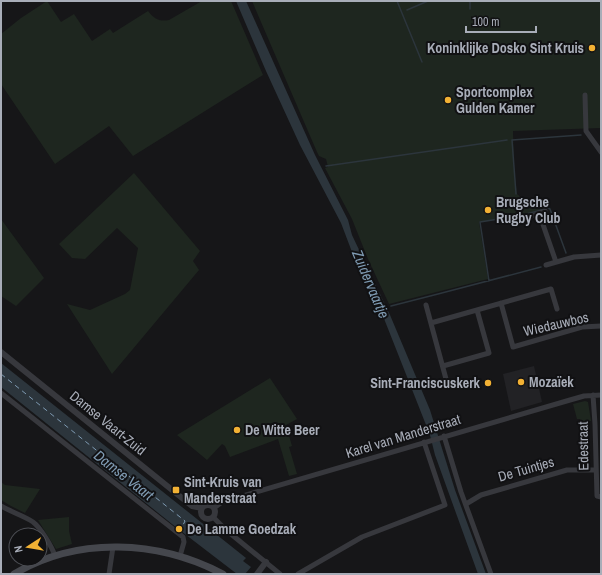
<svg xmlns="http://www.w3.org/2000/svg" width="602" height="575" font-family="'Archivo Narrow',sans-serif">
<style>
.built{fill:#222225}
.green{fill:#1e261f}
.water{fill:#2c353c}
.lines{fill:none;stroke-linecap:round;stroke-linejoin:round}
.stream{stroke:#2c353c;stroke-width:1.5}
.ferry{stroke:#7f9bb3;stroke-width:1;stroke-dasharray:5 4;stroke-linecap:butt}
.minor{stroke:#37383d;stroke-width:5}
.tertiary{stroke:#37383d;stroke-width:6}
.secondary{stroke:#45474d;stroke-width:7}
.poi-dot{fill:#f2b134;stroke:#111113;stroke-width:1.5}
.labels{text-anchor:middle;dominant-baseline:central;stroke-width:4;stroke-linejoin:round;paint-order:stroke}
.poi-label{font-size:14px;font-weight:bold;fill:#a8adb8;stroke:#111113;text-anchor:start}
.street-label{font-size:14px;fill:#a8adb8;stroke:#111113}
.water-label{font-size:15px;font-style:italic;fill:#7f9bb3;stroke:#111113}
</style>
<rect width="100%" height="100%" fill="#161618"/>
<path class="built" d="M534,366L542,402L511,411L503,374Z"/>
<path class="green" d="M47,1L61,22L74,14L92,41L110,29L113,33L148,11C154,19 160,22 169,20L202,1H231L263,75L133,156L109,126L55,164L1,84V34L21,18Z
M252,1H601V128L513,131L514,168L517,194L530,205L547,206L548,207L523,215L479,222L488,279L389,304L368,259L352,219L325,168L328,167L326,159L319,156L317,152Z
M134,173L200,251L193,261L199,270L112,374L67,304L90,310L125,294L130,290L138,248L117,228L85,259L72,258L59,244Z
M1,219L44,278L16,306L1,296Z
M270,378L297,419L286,425L292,446L289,447L297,474L289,476L278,439L230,457L225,446L222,444L207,460L177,435Z
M585,401L588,402L591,421L581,422L580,419H577L573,404Z
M1,482L5,485L40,489L25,513L11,506L1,500Z
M69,517V531L72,544L56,549L38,520Z"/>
<path class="water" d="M236,1H246L315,155L348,220L352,235L390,315L430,410L455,490L486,574H478L435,455L430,435L381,311L352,252L341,223L300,145L266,71Z
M1,363L246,558L243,561L251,567L245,574H237L177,528L1,387Z"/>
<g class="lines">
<path class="stream" d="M397,1L422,62
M470,1V9
M407,10L428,1
M326,166L507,140
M516,194L512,140L581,135
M489,281L480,222L523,215L548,208L550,209L566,253
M391,306L438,294L541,267"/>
<path class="ferry" d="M1,374L185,521L181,529"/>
<path class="minor" d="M585,95L586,131L601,152
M539,213L556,262
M532,216L545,211
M546,265L574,257L601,255
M501,303L513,347L582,327L601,326
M426,305L446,379
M431,323L551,289L557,309
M443,366L489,353L477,310
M1,393L183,537L184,542L180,556
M593,395L595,424L597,496L601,497
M444,436L461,492L491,574
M466,504L481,495L567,470H596
M1,506C11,512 24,516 33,522C41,528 52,547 55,556
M214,508L222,502L570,400L584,396L601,395
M213,517L226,530L280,574
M109,574L113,547
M298,574L362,537L445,505L424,442"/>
<path class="tertiary" d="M1,352L192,506L202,508
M201 512a7 7 0 1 1 14 0a7 7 0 1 1-14 0Z
M257,574L266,562"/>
<path class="secondary" d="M14,574C78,536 158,540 223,574"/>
</g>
<g class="poi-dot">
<circle cx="592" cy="48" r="4"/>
<circle cx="448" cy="100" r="4"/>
<circle cx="488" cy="210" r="4"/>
<circle cx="521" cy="382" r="4"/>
<circle cx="488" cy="383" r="4"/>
<circle cx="237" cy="430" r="4"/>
<rect x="172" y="486" width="8" height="8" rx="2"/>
<circle cx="179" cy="529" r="4"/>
</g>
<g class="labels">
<g class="poi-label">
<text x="584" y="48" text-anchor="end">Koninklijke Dosko Sint Kruis</text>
<text x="456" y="92">Sportcomplex<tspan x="456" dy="16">Gulden Kamer</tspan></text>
<text x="496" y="202">Brugsche<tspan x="496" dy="16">Rugby Club</tspan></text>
<text x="529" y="382">Mozaïek</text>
<text x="480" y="383" text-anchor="end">Sint-Franciscuskerk</text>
<text x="245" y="430">De Witte Beer</text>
<text x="184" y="482">Sint-Kruis van<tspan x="184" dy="16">Manderstraat</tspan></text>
<text x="187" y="529">De Lamme Goedzak</text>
</g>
<g class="street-label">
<text transform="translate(556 324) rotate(-13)">Wiedauwbos</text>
<text transform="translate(108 423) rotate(39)">Damse Vaart-Zuid</text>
<text transform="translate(403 436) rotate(-17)">Karel van Manderstraat</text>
<text transform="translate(583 446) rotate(-91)">Edestraat</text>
<text transform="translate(526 469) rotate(-16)">De Tuintjes</text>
</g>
<g class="water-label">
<text transform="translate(371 284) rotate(67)">Zuidervaartje</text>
<text transform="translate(124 475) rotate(38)">Damse Vaart</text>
</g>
</g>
<rect width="602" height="575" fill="none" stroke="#a8adb8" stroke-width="4"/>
<g transform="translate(28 547) rotate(258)"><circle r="19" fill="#111113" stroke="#4d4f55"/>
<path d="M0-3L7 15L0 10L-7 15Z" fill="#f2b134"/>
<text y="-6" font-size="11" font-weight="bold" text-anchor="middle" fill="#a8adb8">N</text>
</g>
<path d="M466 26v6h70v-6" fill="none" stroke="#a8adb8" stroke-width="2"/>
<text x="472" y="26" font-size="12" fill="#a8adb8" stroke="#111113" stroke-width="3" paint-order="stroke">100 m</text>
</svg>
